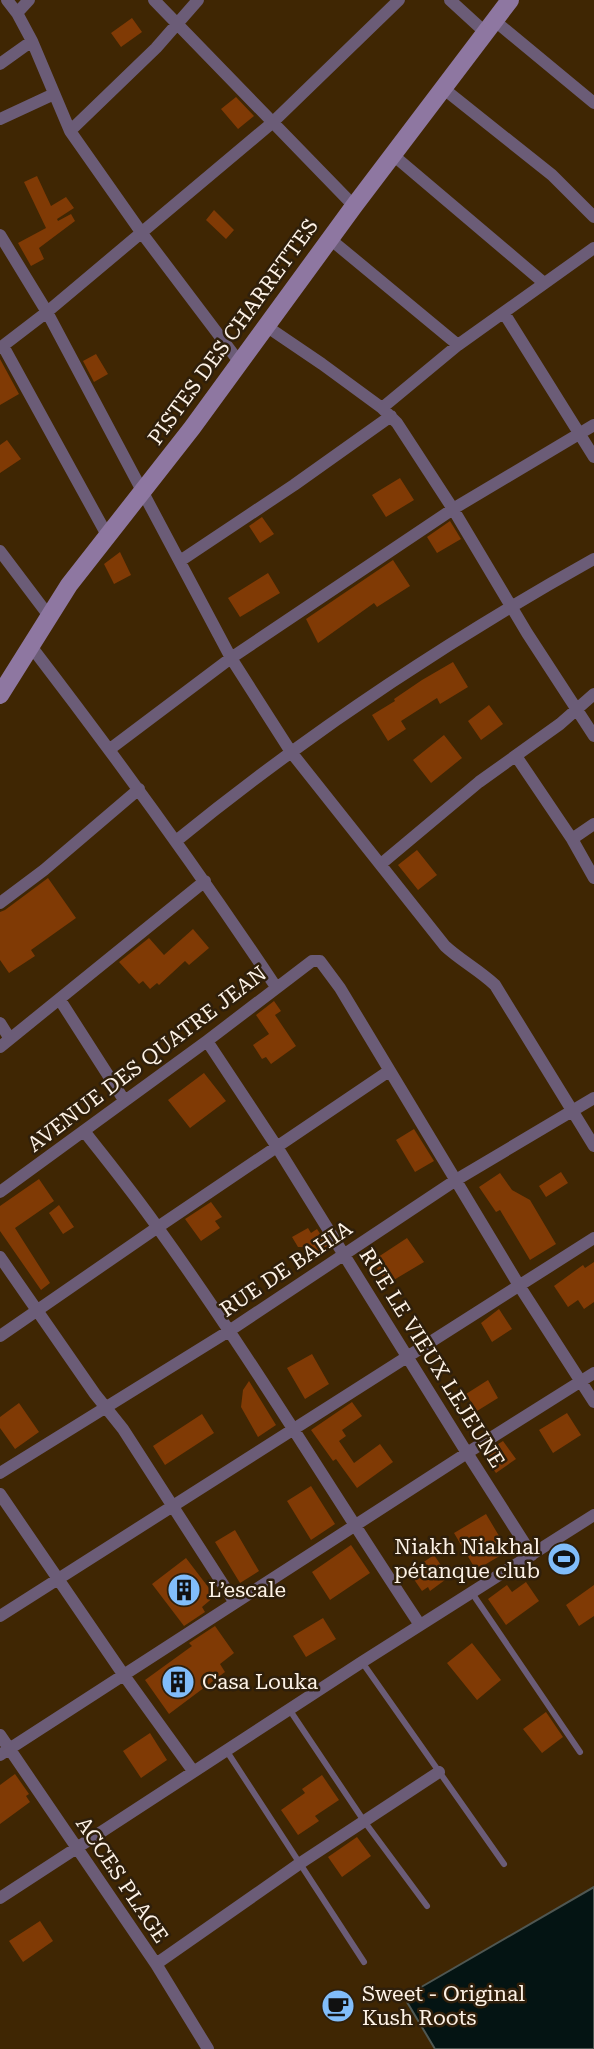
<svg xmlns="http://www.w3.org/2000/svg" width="594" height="2049" font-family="'Roboto Serif',serif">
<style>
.water{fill:#041413;stroke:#4f5752;stroke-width:2}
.building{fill:#803a05}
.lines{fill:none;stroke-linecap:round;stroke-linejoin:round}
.service{stroke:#6b5c77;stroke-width:6}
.minor{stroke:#6b5c77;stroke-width:12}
.secondary{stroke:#8e77a1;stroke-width:18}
.labels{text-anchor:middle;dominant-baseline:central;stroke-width:5;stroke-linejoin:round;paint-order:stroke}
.street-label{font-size:21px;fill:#fdf2e6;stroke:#2f1f0b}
.poi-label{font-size:21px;fill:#fdf2e6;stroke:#2f1f0b;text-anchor:start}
</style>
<rect width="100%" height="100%" fill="#3f2603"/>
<path class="water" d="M594,1887V2049H435L404,1997Z"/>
<path class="building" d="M132,18L142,32L121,47L111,33Z
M236,97L254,116L238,129L221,109Z
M37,176L51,206L66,197L74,208L57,219L58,221L71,214L75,221L39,248L44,259L31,266L18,243L46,228L24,182Z
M214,210L234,230L226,239L206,220Z
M96,354L108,374L94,382L83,361Z
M0,359L19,394L0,405Z
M7,440L21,459L0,473V445Z
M400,478L414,500L386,517L372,495Z
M262,517L274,534L260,543L249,526Z
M450,521L461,539L437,553L427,537Z
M120,552L131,575L114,584L104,564Z
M393,560L410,586L377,607L374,603L318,643L306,619Z
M268,573L280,593L240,617L228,598Z
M453,662L468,687L440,704L437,698L401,721L406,729L388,741L372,715L395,701L394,699L422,680Z
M489,705L503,724L481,740L468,721Z
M444,735L462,758L431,783L413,760Z
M417,850L437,875L418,890L398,865Z
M48,878L76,918L31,950L35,956L9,973L0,960V912L5,910Z
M193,929L209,948L189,965L185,961L159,985L157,983L150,989L143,981L139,984L119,962L149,938L164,955Z
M274,1001L281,1011L275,1015L296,1046L271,1064L266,1057L262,1059L253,1045L269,1034L256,1015Z
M204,1073L226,1101L190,1128L168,1100Z
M414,1129L434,1161L415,1172L396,1140Z
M561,1172L568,1183L546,1197L539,1186Z
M500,1173L512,1190L530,1200L556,1244L530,1260L500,1210L496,1212L479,1187Z
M39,1179L54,1201L15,1228L50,1283L41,1290L0,1231V1206Z
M211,1202L222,1217L215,1221L220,1228L201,1241L185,1219Z
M59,1205L74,1227L63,1234L49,1213Z
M308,1228L311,1233L317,1229L330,1249L316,1257L311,1249L306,1252L303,1247H298L292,1237Z
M407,1238L424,1262L387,1284L372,1261Z
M594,1262V1302L584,1309L578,1300L568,1307L554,1286L583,1265L585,1268Z
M499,1309L512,1329L492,1342L481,1323Z
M312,1354L329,1384L305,1399L287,1368Z
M488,1380L498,1398L477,1411L466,1394Z
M249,1381L276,1425L258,1437L241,1407L243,1390Z
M352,1402L362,1416L342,1430L346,1436L339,1441L354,1463L380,1444L393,1462L357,1488L336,1459L333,1461L311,1430Z
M19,1403L39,1432L15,1449L0,1428V1417Z
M567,1413L581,1435L553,1453L539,1430Z
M202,1414L214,1433L165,1465L153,1446Z
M503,1441L516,1459L496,1473L482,1454Z
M311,1486L335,1524L311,1540L287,1501Z
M486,1514L508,1551L476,1570L454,1533Z
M235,1530L259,1571L240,1583L215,1542Z
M351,1545L370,1573L330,1600L312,1572Z
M434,1555L449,1577L430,1591L428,1587L422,1591L409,1572Z
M186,1558L215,1596L202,1607L205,1612L184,1626L152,1584Z
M526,1582L539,1601L506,1625L488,1599L507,1585L512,1592Z
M594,1585V1616L579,1626L566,1605Z
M323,1618L336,1639L306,1657L293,1636Z
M215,1626L234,1653L220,1664L225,1672L169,1714L145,1680L192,1646L189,1643Z
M472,1643L501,1680L477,1700L447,1663Z
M546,1712L563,1737L542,1753L523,1729Z
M150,1733L167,1760L141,1778L123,1751Z
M15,1774L29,1794L26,1796L30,1802L0,1824V1785Z
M322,1775L339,1800L315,1816L319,1821L298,1835L281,1810L305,1793L302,1789Z
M357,1837L371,1856L342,1877L328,1857Z
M40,1921L53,1941L23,1962L9,1941Z"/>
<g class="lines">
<path class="service" d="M472,1593L580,1752
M362,1662L504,1864
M289,1709L364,1821L427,1906
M226,1750L364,1962"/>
<path class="minor" d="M154,0L354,206
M450,0L486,33
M17,13L29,0
M495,21L594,103
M32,41L70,131L141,232L240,363
M0,64L32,41L17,13L7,0
M444,89L552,175L594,217
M0,119L54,94
M70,131L156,48L198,0
M393,155L544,283
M0,235L47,312L231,658L291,752L445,946C460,960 479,970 495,985L594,1146
M330,239L458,345
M504,313L594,457
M266,326L322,364L382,408L397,423L453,509L527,633L594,736
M3,346L107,535
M0,348L47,312L272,123L399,0
M382,408L458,345L594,248
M0,551L49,616
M180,561L294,485L391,416
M30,645C116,757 198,870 276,987
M110,749L231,658L453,509L594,425
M516,756L572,839L594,878
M572,839L594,824
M176,841C306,735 447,641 594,559
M381,864L479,782L560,724L594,694
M0,903L44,870L139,789
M60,1000L124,1100
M0,1023L10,1039
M207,1041L277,1147L467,1453L532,1555
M0,1047L205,881
M84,1131C109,1163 135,1195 158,1228C251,1357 332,1493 420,1625
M0,1192L207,1041L312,961H320L340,988L520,1287L594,1402
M0,1257L95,1394L123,1429L235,1603
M0,1336L158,1227L389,1071
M0,1473L229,1331L456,1180L594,1098
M0,1494L123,1674L193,1771
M0,1616L594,1238
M0,1735L156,1964L208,2049
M0,1755L467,1453L594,1373
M0,1898L362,1662L594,1515
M156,1964L299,1864L439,1772"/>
<path class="secondary" d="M0,695L69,585L192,428L354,206L510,0"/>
</g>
<defs>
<symbol id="stadium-disc" viewBox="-11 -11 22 22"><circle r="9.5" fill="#81bdfa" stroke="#2f1f0b"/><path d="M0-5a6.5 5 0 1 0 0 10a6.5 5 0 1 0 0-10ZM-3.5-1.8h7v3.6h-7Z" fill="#111"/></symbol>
<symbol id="building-disc" viewBox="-11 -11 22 22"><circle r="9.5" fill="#81bdfa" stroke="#2f1f0b"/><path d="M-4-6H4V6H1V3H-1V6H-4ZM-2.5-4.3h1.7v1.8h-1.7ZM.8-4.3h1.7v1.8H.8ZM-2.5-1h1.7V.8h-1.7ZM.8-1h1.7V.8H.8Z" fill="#111"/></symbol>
<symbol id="cafe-disc" viewBox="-11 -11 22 22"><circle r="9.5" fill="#81bdfa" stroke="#2f1f0b"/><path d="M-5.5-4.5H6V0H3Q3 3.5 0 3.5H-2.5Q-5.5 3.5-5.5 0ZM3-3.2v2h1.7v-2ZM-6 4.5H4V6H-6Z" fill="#111"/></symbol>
</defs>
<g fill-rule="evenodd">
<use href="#stadium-disc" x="545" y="1540" width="38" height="38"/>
<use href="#building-disc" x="165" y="1571" width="38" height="38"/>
<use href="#building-disc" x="159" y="1663" width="38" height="38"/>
<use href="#cafe-disc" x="319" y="1987" width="38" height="38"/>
</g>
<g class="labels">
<g class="street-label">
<text transform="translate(233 332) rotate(-54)">PISTES DES CHARRETTES</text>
<text transform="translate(147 1059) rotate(-37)">AVENUE DES QUATRE JEAN</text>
<text transform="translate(286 1269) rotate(-34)">RUE DE BAHIA</text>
<text transform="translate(432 1358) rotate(58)">RUE LE VIEUX LEJEUNE</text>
<text transform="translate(122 1880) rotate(56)">ACCES PLAGE</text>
</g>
<g class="poi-label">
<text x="540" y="1547" text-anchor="end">Niakh Niakhal<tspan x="540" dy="24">pétanque club</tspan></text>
<text x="208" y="1590">L’escale</text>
<text x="202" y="1682">Casa Louka</text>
<text x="362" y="1994">Sweet - Original<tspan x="362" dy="24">Kush Roots</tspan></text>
</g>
</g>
</svg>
